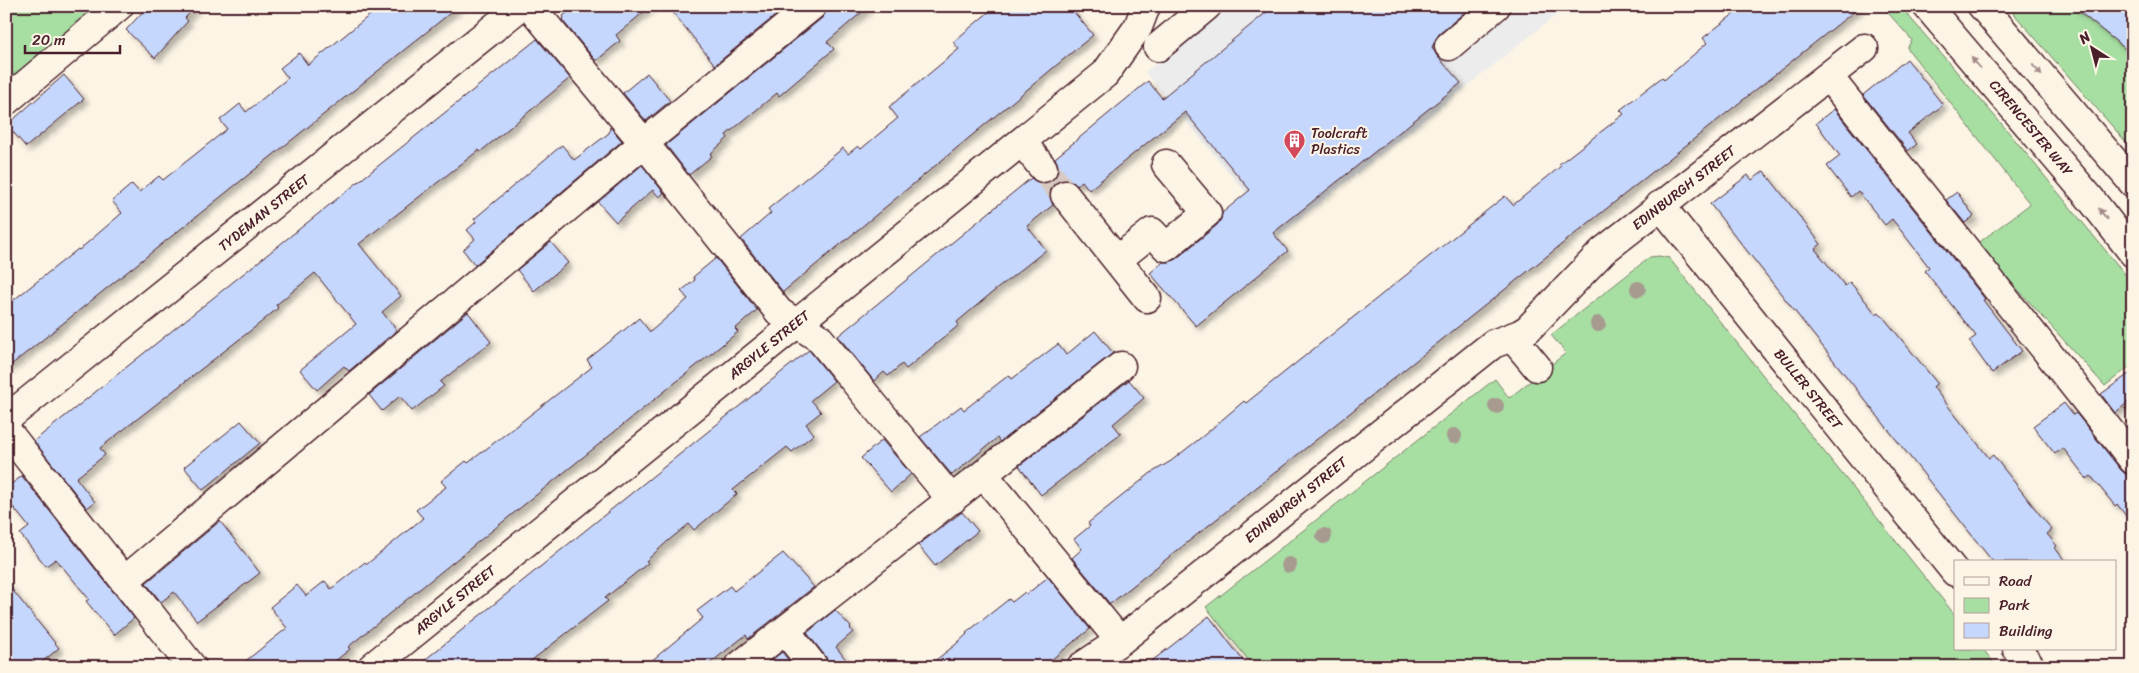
<svg xmlns="http://www.w3.org/2000/svg" width="2139" height="673" font-family="Sriracha,sans-serif">
<style>
.built{fill:#ececec}
.green{fill:#a7dfa3;stroke:#787f67}
.building{fill:#c5d7fd;stroke:#4a1f2b;filter:url(#shadow)}
.lines{fill:none;stroke-linecap:round;stroke-linejoin:round}
.minor-tunnel{stroke:#d8cac0;stroke-width:28;stroke-dasharray:28 14;stroke-linecap:butt}
.minor-casing{stroke:#4a1f2b;stroke-width:31}
.major-casing{stroke:#4a1f2b;stroke-width:31}
.minor{stroke:#fcf5e5;stroke-width:28}
.major{stroke:#fcf5e5;stroke-width:28}
.tree{fill:#a79a8f}
.oneway{fill:#a38a88}
.labels{text-anchor:middle;dominant-baseline:central;stroke-width:4;stroke-linejoin:round;paint-order:stroke}
.street-label{font-size:14px;fill:#4a1f2b;stroke:#fcf5e5}
.poi-label{font-size:14px;fill:#4a1f2b;stroke:#fcf5e5;text-anchor:start}
</style>
<defs>
<filter id="shadow"><feDropShadow dx="4.5" dy="4.5" stdDeviation="2.5" flood-color="#0004"/></filter>
</defs>
<rect width="100%" height="100%" fill="#fcf5e5"/>
<filter id="ink" filterUnits="userSpaceOnUse"><feTurbulence type="fractalNoise" baseFrequency=".02" numOctaves="2"/><feDisplacementMap in="SourceGraphic" scale="10" xChannelSelector="R" yChannelSelector="G"/><feConvolveMatrix kernelMatrix="1 2 1 2 8 2 1 2 1" color-interpolation-filters="sRGB"/></filter>
<g filter="url(#ink)">
<path class="built" d="M1226,6H1568L1280,234L1145,72Z"/>
<path class="green" d="M6,6H107L6,90Z
M1882,6H1900L2011,135L2133,284V364L2105,386L1977,244L2030,204L1907,48L1912,40Z
M2007,6H2073L2133,55V150Z
M1659,256L1669,258L1955,615V649H1983L1997,667H1254L1206,607L1495,379L1509,398L1566,353L1551,335L1641,264L1650,257Z"/>
<path class="building" d="M148,6H196L185,18L188,21L155,58L126,30Z
M381,6H459L6,369V306L78,249L79,250L122,213L112,201L132,184L139,192L159,176L163,180L227,129L220,120L240,104L246,112L288,78L280,68L299,53L308,65Z
M575,6H651L616,35L620,41L596,61L562,20L564,18L563,16Z
M668,6H787L715,65Z
M827,6H869L827,42L834,49L779,96L777,93L726,135L728,138L710,154L712,156L689,175L666,145L822,18L826,12Z
M996,6H1069L1093,35L783,292L741,239L771,213L768,209L843,148L848,154L858,146L861,149L898,118L889,107L959,49L953,42Z
M1274,6H1472L1439,34L1432,47L1437,56L1461,83L1273,233L1288,251L1196,326L1150,273L1163,262H1169L1176,259L1217,225L1221,219L1222,213L1250,190L1185,112L1089,190L1082,181L1077,185L1070,180H1063L1055,183L1050,190V197L1053,205L1027,226L1046,250L988,296L957,322L959,325L906,369L902,364L888,376L884,372L874,381L838,336L1031,178L1037,182L1045,183L1053,180L1057,174L1058,166L1055,158L1148,81L1162,98Z
M1744,6H1861L1110,604L1072,558L1082,549L1074,539L1090,526L1088,523L1151,473L1171,461L1203,436L1244,401L1246,403L1505,196L1513,205L1561,166L1559,164L1624,114L1620,110L1662,77L1664,80L1707,43L1703,38Z
M2072,6H2133V55Z
M537,39L570,78L480,152L479,150L359,244L401,296L382,312L397,330L349,371L344,366L317,390L300,370L356,324L315,273L276,305L278,308L259,324L100,448L105,455L76,478L95,502L87,508L34,441Z
M1907,59L1943,105L1908,133L1917,144L1908,151L1863,95Z
M647,73L670,101L646,121L623,93Z
M64,75L84,99L26,147L7,125Z
M1834,109L1985,299L1983,300L2022,351L1992,373L1969,341L1976,336L1925,271L1929,267L1892,219L1885,225L1858,191L1851,197L1827,166L1840,156L1816,123Z
M610,127L622,141L475,265L463,250L475,239L467,230L476,222L474,219L562,145L574,160L609,133Z
M642,165L664,193L659,197L653,190L616,222L598,202Z
M1764,171L1821,244L1815,249L1845,286L1850,282L1876,314L1879,312L1937,383L1933,387L1989,458L1993,455L2052,530L2047,534L2057,546L2055,548L2066,562H1993L1710,204L1748,175L1752,180Z
M1957,192L1974,216L1965,223L1946,200Z
M551,242L568,263L534,291L517,270Z
M716,258L757,310L735,329L738,332L348,647L350,649L328,667H238L287,628L270,607L297,585L306,596L325,581L331,589L365,562L367,564L423,518L416,510L446,487L441,481L466,461L468,463L592,367L587,360L639,318L650,332L688,299L681,291L695,280L693,277Z
M468,312L491,342L440,382L444,386L412,411L400,396L382,411L369,395Z
M1095,331L1113,353L1000,442L997,438L952,475L920,437L961,406L964,410L1009,375L1012,379L1058,344L1066,355Z
M809,350L834,381L811,400L821,412L806,424L814,434L792,452L787,447L733,490L737,494L694,530L689,524L669,540L646,561L648,563L605,598L608,601L523,667H416Z
M2133,371V398L2115,413L2101,394Z
M1129,380L1144,398L1113,424L1121,434L1041,495L1019,466Z
M2064,403L2073,415L2076,413L2121,470L2133,481V525L2117,504L2115,506L2091,476L2087,479L2063,448L2055,454L2033,426Z
M241,421L260,443L203,490L184,467Z
M882,440L911,474L891,492L861,458Z
M22,476L134,618L114,635L86,601L89,599L56,559L46,566L20,534L29,527L6,498V488Z
M962,512L978,531L935,566L918,545Z
M220,521L260,573L197,621L174,592L161,602L146,583Z
M783,553L814,587L748,639L746,635L705,667H644L703,618L697,611L730,586L734,591Z
M1048,577L1090,629L1042,667H927L955,645L967,634L966,633L1009,599L1012,602L1025,592L1027,594Z
M6,582L59,648L36,667H6Z
M835,610L851,627L850,628L853,632L836,647L852,667H829L826,657L807,633Z
M1209,616L1248,667H1144L1175,643Z
M782,652L794,667H771L768,663Z"/>
<g class="lines">
<path class="minor-tunnel" d="M1043,168L1065,195"/>
<defs>
<path id="minor" d="M530,6L644,143L779,312L819,338L952,500
M1449,46L1496,6
M1158,47L1207,6
M1828,76L2133,460
M6,101L119,6
M1022,142L1043,168
M1065,195L1147,298
M1660,205L1955,572
M1117,260L1152,232L1166,247L1207,213L1166,164
M1512,337L1537,367
M6,419L521,6
M6,430L192,667
M984,475L1120,641
M124,581L644,143L812,6
M785,630L814,667
M2017,649L2031,667
M372,667L1105,74L1138,27L1146,6
M738,667L1121,366
M1081,667L1120,641L1493,344L1520,334L1528,329L1603,251L1864,48"/>
<path id="major" d="M1927,6L2090,198L2133,253
M1982,6L2133,183"/>
</defs>
<use href="#minor" class="minor-casing"/>
<use href="#major" class="major-casing"/>
<use href="#minor" class="minor"/>
<use href="#major" class="major"/>
</g>
<g class="tree">
<circle cx="1638" cy="289" r="8"/>
<circle cx="1598" cy="324" r="8"/>
<circle cx="1496" cy="406" r="8"/>
<circle cx="1454" cy="436" r="8"/>
<circle cx="1324" cy="536" r="8"/>
<circle cx="1289" cy="565" r="8"/>
</g>
<defs><path id="oneway-solid" d="M-6-.8H1V-3.2L6.5 0L1 3.2V.8H-6Z" transform="scale(1.25)"/></defs>
<g class="oneway">
<use href="#oneway-solid" transform="translate(1976 63) rotate(-131)"/>
<use href="#oneway-solid" transform="translate(2037 70) rotate(49)"/>
<use href="#oneway-solid" transform="translate(2103 214) rotate(-128)"/>
</g>
</g>
<defs>
<symbol id="building-pin" viewBox="-11 -11 22 30"><path d="M0 17L-7.5 6A9.5 9.5 0 1 1 7.5 6Z" fill="#d1495b" stroke="#fcf5e5"/><path d="M-4-6H4V6H1V3H-1V6H-4ZM-2.5-4.3h1.7v1.8h-1.7ZM.8-4.3h1.7v1.8H.8ZM-2.5-1h1.7V.8h-1.7ZM.8-1h1.7V.8H.8Z" fill="#fff"/></symbol>
</defs>
<g fill-rule="evenodd">
<use href="#building-pin" x="1282" y="128" width="25" height="34"/>
</g>
<g class="labels">
<g class="street-label">
<text transform="translate(2031 128) rotate(50)">CIRENCESTER WAY</text>
<text transform="translate(1684 188) rotate(-38)">EDINBURGH STREET</text>
<text transform="translate(264 213) rotate(-39)">TYDEMAN STREET</text>
<text transform="translate(769 345) rotate(-39)">ARGYLE STREET</text>
<text transform="translate(1808 389) rotate(51)">BULLER STREET</text>
<text transform="translate(1296 500) rotate(-39)">EDINBURGH STREET</text>
<text transform="translate(455 600) rotate(-39)">ARGYLE STREET</text>
</g>
<g class="poi-label">
<text x="1311" y="133">Toolcraft<tspan x="1311" dy="16">Plastics</tspan></text>
</g>
</g>
<rect width="2139" height="673" fill="none" stroke="#fcf5e5" stroke-width="25"/>
<rect x="12" y="12" width="2114" height="648" fill="none" stroke="#4a1f2b" stroke-width="2" filter="url(#ink)"/>
<rect x="1954" y="560" width="162" height="90" fill="#fcf5e5" stroke="#b59f9b"/>
<rect x="1964" y="577" width="25" height="8" fill="#fcf5e5" stroke="#b59f9b"/>
<text x="1999" y="586" font-size="15" fill="#4a1f2b">Road</text>
<rect x="1964" y="598" width="25" height="15" fill="#a7dfa3" stroke="#b59f9b"/>
<text x="1999" y="610" font-size="15" fill="#4a1f2b">Park</text>
<rect x="1964" y="623" width="25" height="15" fill="#c5d7fd" stroke="#b59f9b"/>
<text x="1999" y="636" font-size="15" fill="#4a1f2b">Building</text>
<g transform="translate(2092 48) rotate(324)" stroke="#fcf5e5" stroke-width="4" paint-order="stroke">
<path d="M0-4L9 19L0 12L-9 19Z" fill="#4a1f2b"/>
<text y="-8" font-size="14" font-weight="bold" text-anchor="middle" fill="#4a1f2b">N</text>
</g>
<path d="M25 45v8h95v-8" fill="none" stroke="#4a1f2b" stroke-width="2.5"/>
<text x="32" y="45" font-size="15" fill="#4a1f2b" stroke="#fcf5e5" stroke-width="4" paint-order="stroke">20 m</text>
</svg>
